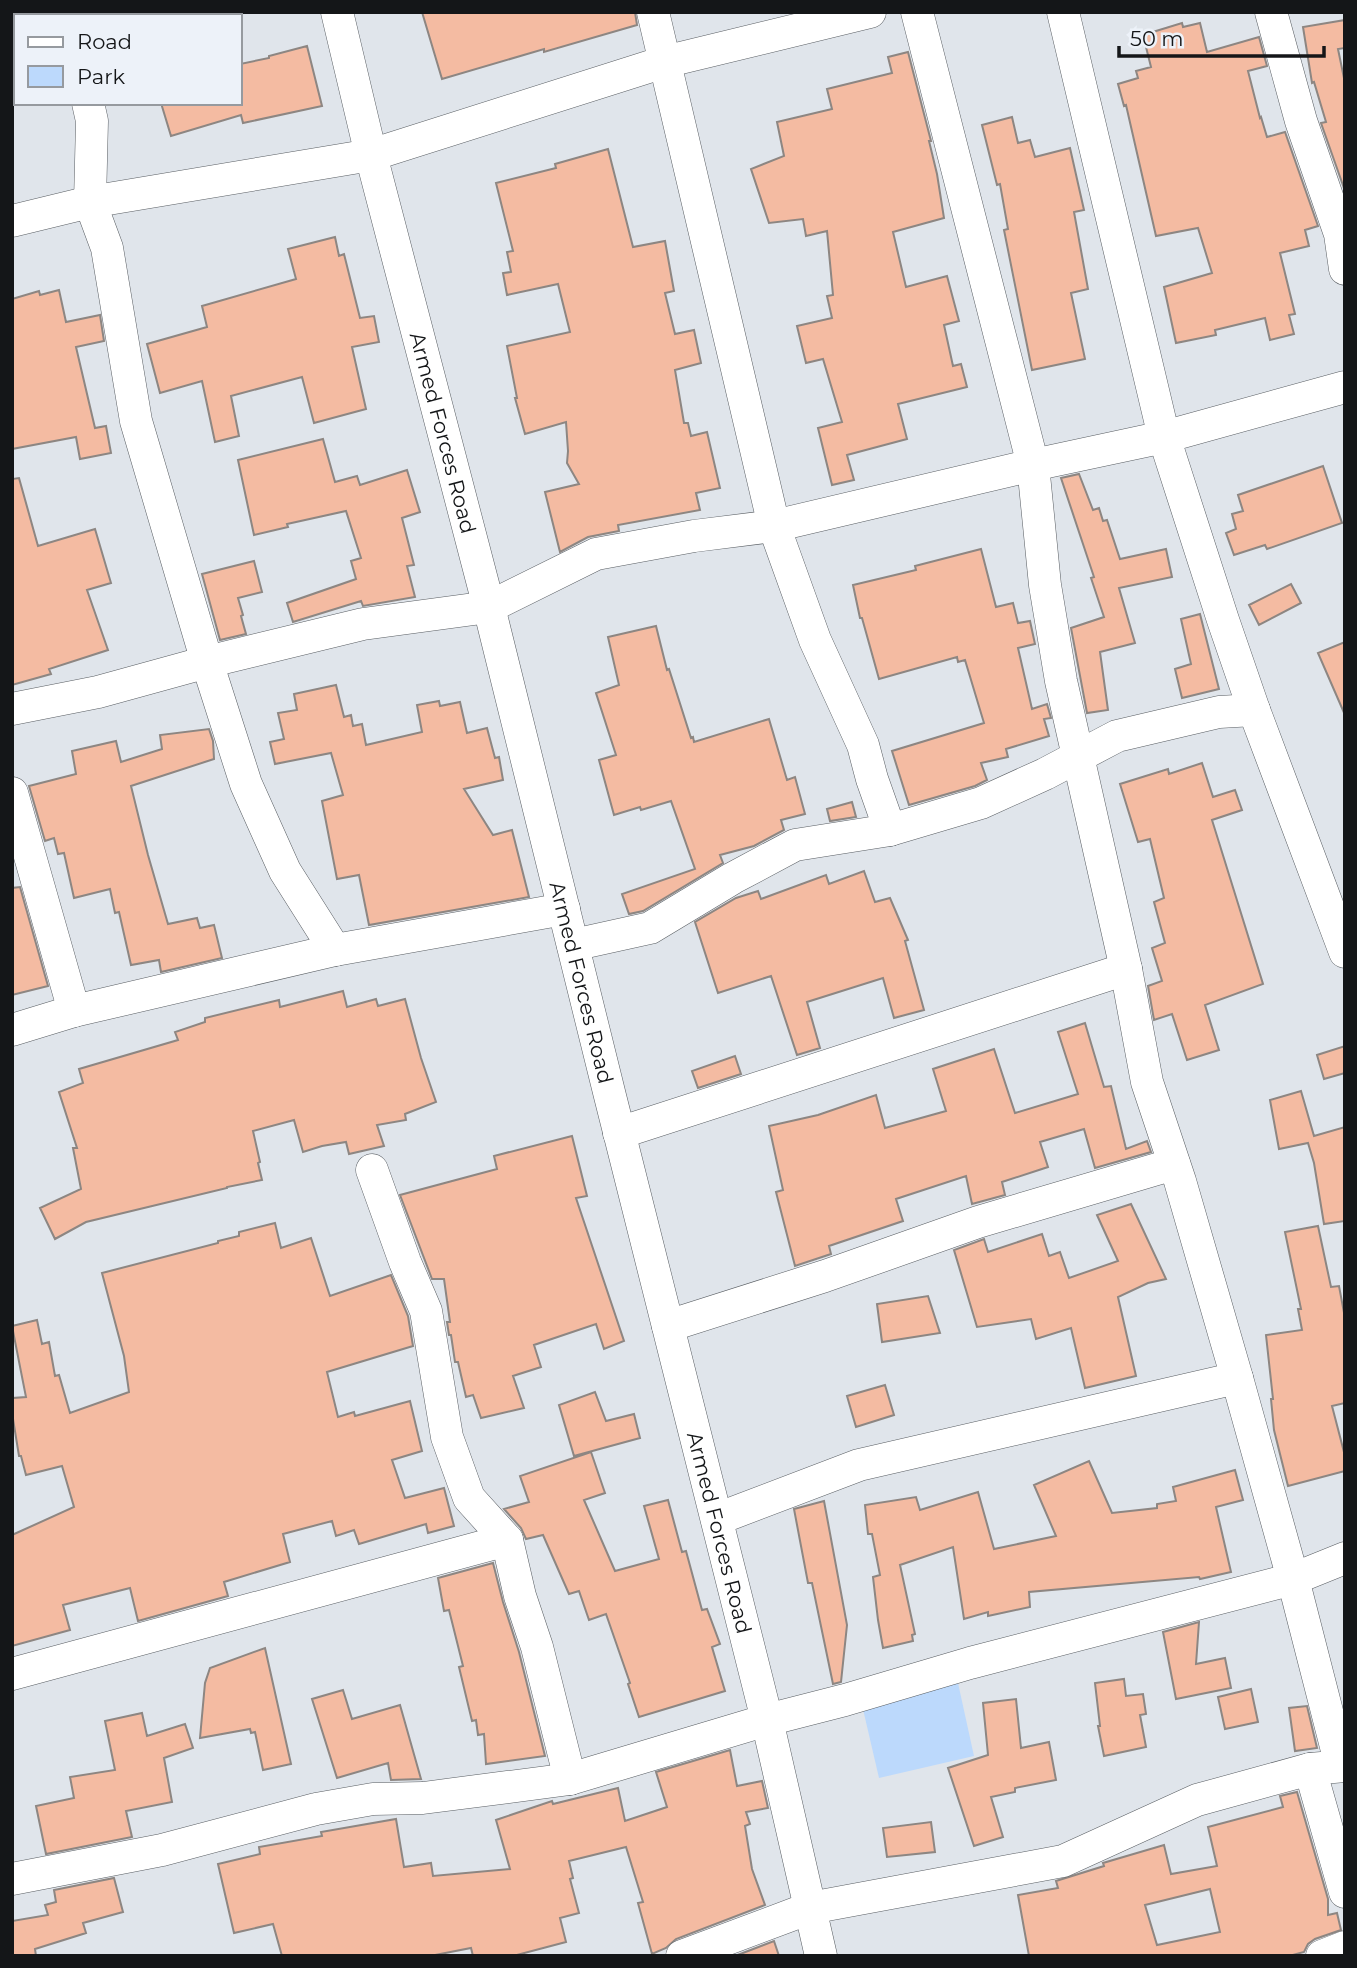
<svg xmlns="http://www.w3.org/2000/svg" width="1357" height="1968" font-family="Montserrat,sans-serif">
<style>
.green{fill:#bcd9fc}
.building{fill:#f4bba2;stroke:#8d8682;stroke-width:2;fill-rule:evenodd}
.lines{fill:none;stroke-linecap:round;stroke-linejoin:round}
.minor-casing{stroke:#595e63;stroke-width:33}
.minor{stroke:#fff;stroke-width:32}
.labels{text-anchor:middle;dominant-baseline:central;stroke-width:5;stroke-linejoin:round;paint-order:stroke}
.street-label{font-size:21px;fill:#141618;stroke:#edf2f9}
</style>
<rect width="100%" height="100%" fill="#e0e5eb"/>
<path class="green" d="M958,1683L974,1756L879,1778L862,1705Z"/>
<path class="building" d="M422,12H635L637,25L544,52V49L442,79Z
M1345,20V48L1338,49L1345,83V191L1321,123L1326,122L1314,82L1312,83L1303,27Z
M1182,23L1183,27L1200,23L1207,52L1259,37L1267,66L1248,71L1260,118L1261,117L1267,137L1285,132L1318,226L1305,230L1309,246L1280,253L1295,314L1289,315L1294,334L1270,340L1265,318L1215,330L1216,335L1176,343L1164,287L1212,273L1198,228L1156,236L1126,105L1124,106L1118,84L1138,78L1136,71L1151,67L1143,35Z
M307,46L322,106L243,123L241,115L171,136L161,103H240V64L269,58V56Z
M908,52L931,141H929L937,174L944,218L893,232L906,287L947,276L959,321L944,325L953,366L961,364L967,387L898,404L907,439L847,455L854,480L832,485L818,428L842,422L823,359L806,363L797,326L832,318L827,296L833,295L827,231L806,236L803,219L769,223L751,169L784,156L777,122L832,109L827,89L892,73L888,57Z
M1012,117L1018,143L1030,140L1035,157L1070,148L1084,210L1074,212L1088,289L1071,293L1085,359L1032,370L1004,230L1008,229L1000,184L997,185L982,125Z
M608,149L633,247L665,241L674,291L665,293L675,334L694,330L701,363L675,370L684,423H688L691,436L707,432L720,488L696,493L700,510L618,525L619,531L588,537L560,552L545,492L579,484L567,463L568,451L566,422L525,434L515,398H517L507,346L570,332L558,284L507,295L503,273L511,272L507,252L513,251L496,183L556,168L555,164Z
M335,237L339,256L344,254L360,318L374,316L379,342L352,347L366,409L314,423L302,377L231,396L239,436L215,442L202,381L160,393L147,344L207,327L202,306L296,279L288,249Z
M59,290L66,322L100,315L104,341L76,347L95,428L106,426L111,453L80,459L76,437L12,449V299L39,291L40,295Z
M323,439L335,482L357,476L360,485L407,470L420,512L402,518L414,565L407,566L415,597L363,606L361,601L293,622L287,603L356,579L351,561L361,558L346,511L287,524L288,527L254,535L238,460Z
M1323,466L1342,523L1267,549L1265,545L1234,555L1226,533L1236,529L1232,514L1243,511L1238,495Z
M1079,474L1093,510L1099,508L1103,521L1107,520L1120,559L1166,549L1172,577L1119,588L1135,643L1100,652L1108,710L1087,713L1071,628L1104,617L1091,578L1094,577L1061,478Z
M19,478L38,546L95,529L111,583L87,590L108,650L49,669L51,674L12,685V479Z
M981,549L996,607L1013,603L1018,623L1030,621L1035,644L1018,648L1032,709L1047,704L1051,718L1044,719L1049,736L1006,749L1008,757L981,763L987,780L975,786L909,805L892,751L984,723L965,660L958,662L957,657L879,679L862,618H860L853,585L916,570L915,566Z
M254,561L262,592L238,598L243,615L241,616L246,634L220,640L202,574Z
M1291,584L1301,603L1259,625L1249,605Z
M1200,614L1219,689L1182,698L1175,669L1191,664L1181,619Z
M656,626L667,670L669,669L691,738L693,737L694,742L769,719L787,780L795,777L805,814L781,820L784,830L754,846L720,855L723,863L643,911L629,914L622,894L695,869L671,801L641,810L640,807L614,815L599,760L616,755L596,693L619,685L608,637Z
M1345,642V715L1318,653Z
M336,685L344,717L351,715L353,726L362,724L366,745L422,732L417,705L439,701L440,706L460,702L467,733L487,728L495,758L499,757L503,780L464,789L493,835L512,830L529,897L369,925L359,875L337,879L322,801L343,795L331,753L275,764L270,742L284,739L278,713L297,710L294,694Z
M209,729L213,741L214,759L131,786L148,855L168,924L197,918L200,928L214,925L222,958L161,972L159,960L131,965L119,912L115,913L110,889L74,898L64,853L58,854L54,838L45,841L29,786L76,774L72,751L116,741L121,762L162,749L160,735Z
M1202,763L1213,797L1235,790L1242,810L1212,820L1263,984L1205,1005L1219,1050L1187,1060L1172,1014L1154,1020L1148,986L1162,981L1152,948L1165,943L1154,902L1164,898L1150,839L1138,842L1120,784L1168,769L1169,774Z
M852,802L856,817L830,821L827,809Z
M864,871L875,902L890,898L908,940L905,941L924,1010L894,1018L883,978L807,1002L820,1048L797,1055L771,976L718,993L695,922L736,898L758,891L761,899L826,875L829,884Z
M20,887L48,986L12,995V888Z
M343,991L347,1007L376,999L378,1006L405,999L421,1058L436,1102L405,1114L406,1120L377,1125L384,1146L349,1154L346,1142L322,1146L303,1152L294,1120L253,1131L260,1162L258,1163L262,1180L227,1187V1188L86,1222L55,1239L40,1208L81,1189L73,1148H77L59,1092L83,1083L79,1069L178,1040L175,1032L205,1022V1018L279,1000L280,1007Z
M1085,1023L1104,1087L1111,1086L1126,1149L1147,1141L1151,1152L1095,1168L1084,1129L1040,1142L1048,1167L1002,1182L1005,1195L972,1204L966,1176L896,1199L903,1221L829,1246L831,1254L795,1266L776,1192L783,1190L769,1126L818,1115L876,1095L885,1128L946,1111L933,1069L994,1049L1015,1113L1078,1094L1058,1032Z
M1345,1046V1073L1324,1079L1317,1055Z
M735,1056L741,1074L698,1088L692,1071Z
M1301,1091L1314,1136L1345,1127V1221L1324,1224L1314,1163L1308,1143L1279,1149L1270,1100Z
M572,1136L587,1196L576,1198L624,1341L604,1349L596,1324L534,1345L541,1367L513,1376L524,1408L481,1418L473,1395L466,1397L458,1362H455L451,1335H449L447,1322H450L444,1279H432L400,1195L497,1169L494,1156Z
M1131,1204L1166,1279L1148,1283L1118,1297L1136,1376L1085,1388L1071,1328L1036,1339L1031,1319L977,1327L954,1250L984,1239L988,1252L1042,1234L1049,1256L1060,1252L1069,1278L1118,1261L1097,1215Z
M275,1223L281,1248L311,1238L330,1296L391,1275L408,1316L413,1346L327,1372L338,1417L354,1412L355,1416L410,1401L422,1451L392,1460L405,1498L444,1488L454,1526L428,1533L426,1524L359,1544L354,1530L336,1536L332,1521L283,1534L290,1562L224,1582L228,1596L138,1621L130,1588L63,1605L70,1630L12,1646V1535L74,1507L62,1466L26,1475L21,1456H19L13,1419V1398L26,1397L12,1326L37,1320L42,1344L49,1342L55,1376L59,1375L70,1413L129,1392L124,1356L102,1273L218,1243V1241L239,1236V1232Z
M1318,1226L1331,1287L1339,1286L1345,1318V1403L1332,1406L1345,1456V1471L1288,1486L1274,1430L1271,1399H1273L1266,1335L1302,1330L1298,1309H1301L1285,1232Z
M928,1296L940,1333L882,1342L877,1304Z
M885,1385L894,1415L856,1427L847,1396Z
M595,1392L606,1421L634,1414L640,1438L574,1456L559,1405Z
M591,1452L605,1493L584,1500L615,1571L659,1559L644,1506L668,1500L682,1552L686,1551L702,1610L707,1609L720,1644L712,1647L725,1691L639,1717L628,1684L630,1683L606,1614L589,1620L579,1591L569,1594L543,1535L526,1539L521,1528L504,1509L529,1502L520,1476Z
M1089,1461L1112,1513L1157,1508V1504L1176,1501L1173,1487L1235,1470L1243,1500L1216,1507L1231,1572L1200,1579L1199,1577L1029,1592L1030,1607L988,1616V1612L964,1619L953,1547L900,1565L915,1634L912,1635L913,1641L883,1648L878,1620L873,1577L880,1575L872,1534H868L865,1505L916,1497L920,1510L978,1492L994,1549L1056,1536L1034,1485Z
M824,1501L847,1625L841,1682L833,1684L812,1583H808L794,1509Z
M493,1563L503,1602L519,1652L545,1756L486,1764L484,1734L478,1735L476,1720L472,1721L459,1667L463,1666L449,1610L444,1611L438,1578Z
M1199,1622L1196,1664L1225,1658L1231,1688L1176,1699L1163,1632Z
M265,1648L291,1764L263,1770L255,1732L251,1733L250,1729L200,1738L205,1683L210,1668Z
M1124,1679L1126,1696L1143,1694L1146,1714L1140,1715L1146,1747L1104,1756L1098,1726H1100L1095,1683Z
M1251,1689L1258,1722L1225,1729L1218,1697Z
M343,1690L352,1719L400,1705L421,1779L391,1780L388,1763L337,1778L312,1699Z
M1016,1699L1021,1748L1049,1742L1056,1780L1015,1788V1792L991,1797L1003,1837L974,1846L948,1768L988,1755L983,1703Z
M1307,1706L1317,1748L1295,1751L1289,1708Z
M142,1713L147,1736L185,1724L193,1748L164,1758L172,1802L126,1811L132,1837L46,1854L36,1806L74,1798L70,1777L115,1770L105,1721Z
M730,1750L737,1786L762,1781L768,1808L746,1812L750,1824L745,1826L752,1869L765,1905L676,1939L666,1948L652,1954L638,1903L643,1902L626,1847L569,1861L573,1878L570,1879L579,1913L560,1918L566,1942L513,1956H473L471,1948L430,1956H282L273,1924L234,1933L218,1864L260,1854L259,1847L322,1836L321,1832L396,1819L404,1867L431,1863L433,1876L510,1869L496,1820L552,1801L553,1804L618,1788L625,1821L667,1807L656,1772Z
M1297,1792L1328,1899V1915L1337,1913L1341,1930L1315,1939L1308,1944L1304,1952L1289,1956H1029L1018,1895L1058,1888L1056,1881L1104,1866L1103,1863L1164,1845L1171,1874L1217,1866L1208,1827L1283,1807L1280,1796ZM1210,1889L1220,1932L1157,1945L1145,1905Z
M931,1822L935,1852L887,1857L883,1828Z
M114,1878L123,1912L83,1923L86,1933L35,1949L36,1956H12V1921L48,1915L45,1905L56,1902L54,1890Z
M774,1941L779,1956H735Z"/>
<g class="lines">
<defs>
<g id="minor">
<path d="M67,12L68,16"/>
<path id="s1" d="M337,12L371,155L489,607L610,1096L767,1720L821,1956"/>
<path d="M653,12L774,526L815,640L863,745L872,779L890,830"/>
<path d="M917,12L1033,465L1045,585L1061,681L1126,969L1147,1082L1180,1181L1237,1378L1293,1579L1341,1766"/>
<path d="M1063,12L1164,437L1223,620L1254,710L1345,952"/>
<path d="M1271,12L1301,121L1340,234L1345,269"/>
<path d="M88,103L92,121L90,202L107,248L136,421L207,662L246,784L285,871L335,950"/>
<path d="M12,221L90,202L371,155L664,62L870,12"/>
<path d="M12,709L98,692L207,662L363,624L489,607L596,554L694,536L774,526L1033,465L1164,437L1345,387"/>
<path d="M12,793L74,1011"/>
<path d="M573,945L650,928L733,878L795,845L890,830L981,803L1045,774L1117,736L1219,712L1254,710"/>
<path d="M12,1030L74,1011L335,950L564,909"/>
<path d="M619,1133L1126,969"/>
<path d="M372,1170L405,1262L426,1311L447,1437L469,1498L507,1540L520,1596L537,1647L570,1779"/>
<path d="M668,1326L825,1276L978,1222L1174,1164"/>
<path d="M717,1519L859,1465L1237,1378"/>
<path d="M12,1674L507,1540"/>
<path d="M1310,1769L1345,1892"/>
<path d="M12,1879L162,1850L316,1809L373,1799L423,1798L570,1779L767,1720L845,1700L970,1663L1293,1579L1345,1558"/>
<path d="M682,1956L810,1908L1063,1861L1197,1800L1310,1769L1345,1766"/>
<path d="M1322,1956L1345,1947"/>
</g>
</defs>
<use href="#minor" class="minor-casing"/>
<use href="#minor" class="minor"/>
</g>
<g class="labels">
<g class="street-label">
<text stroke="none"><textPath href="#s1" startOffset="434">Armed Forces Road</textPath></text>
<text stroke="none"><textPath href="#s1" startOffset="1001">Armed Forces Road</textPath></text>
<text stroke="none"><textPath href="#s1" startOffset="1568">Armed Forces Road</textPath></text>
</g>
</g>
<rect width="1357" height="1968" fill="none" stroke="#141618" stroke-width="28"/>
<rect x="14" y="14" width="228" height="91" fill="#edf2f9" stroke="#969a9f" stroke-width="2"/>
<rect x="28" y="37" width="35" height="10" fill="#ffffff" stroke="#969a9f" stroke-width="2"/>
<text x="77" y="49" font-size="21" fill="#141618">Road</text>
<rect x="28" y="66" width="35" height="21" fill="#bcd9fc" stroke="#969a9f" stroke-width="2"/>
<text x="77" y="84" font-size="21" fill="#141618">Park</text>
<path d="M1119 46v10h205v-10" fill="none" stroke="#141618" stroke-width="3.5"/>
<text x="1130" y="46" font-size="21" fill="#141618" stroke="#edf2f9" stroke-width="5" paint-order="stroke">50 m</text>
</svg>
